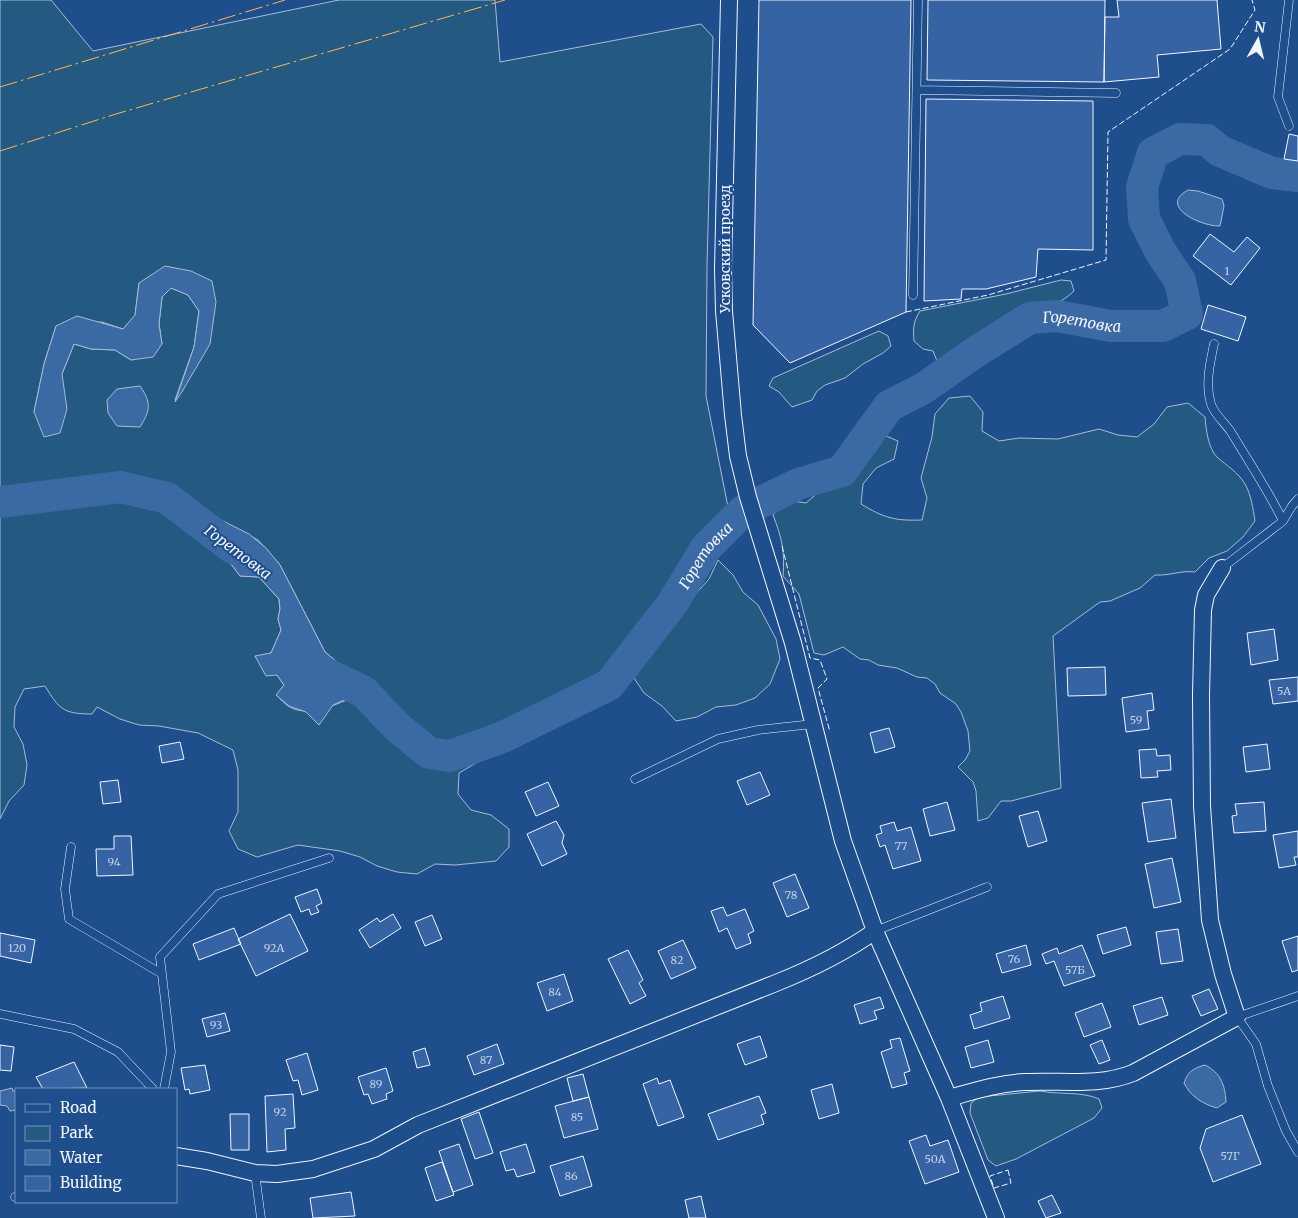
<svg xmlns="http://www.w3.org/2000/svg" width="1298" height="1218" font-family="Merriweather,serif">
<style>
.green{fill:#245a82;stroke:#a8bbd7;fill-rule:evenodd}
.water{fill:#3b69a3;stroke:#a8bbd7}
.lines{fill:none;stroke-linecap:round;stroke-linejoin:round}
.river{stroke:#3b69a3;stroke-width:32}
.building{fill:#3563a3;stroke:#f2f6ff}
.lane-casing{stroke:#f2f6ff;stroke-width:9}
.street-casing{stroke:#f2f6ff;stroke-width:18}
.lane{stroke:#1f4e8c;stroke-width:8}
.street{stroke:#1f4e8c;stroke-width:16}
.fence{stroke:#f2f6ff;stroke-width:1;stroke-dasharray:6 2.5;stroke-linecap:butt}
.power{stroke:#ffb74d;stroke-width:1;stroke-dasharray:18 4 2.5 4;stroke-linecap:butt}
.labels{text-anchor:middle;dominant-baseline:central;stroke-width:4;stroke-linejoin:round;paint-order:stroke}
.number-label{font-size:11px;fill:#c3d1e8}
.street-label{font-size:14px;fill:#f2f6ff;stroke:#1f4e8c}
.water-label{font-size:15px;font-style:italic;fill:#f2f6ff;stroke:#1f4e8c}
</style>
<rect width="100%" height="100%" fill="#1f4e8c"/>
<path class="green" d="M0,0H51L93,51L339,0H495L500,62L701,24L713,37L707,266L706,396L728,507L727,512L711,522L700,539L675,585L614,662L560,701L493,731L491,751L476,763L459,773L458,794L471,810L491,815L509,829V847L496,861L455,865L435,864L417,874L397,872L377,866L360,857L340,851L298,845L257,857L238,849L229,831L238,812V770L233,750L198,733L159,726L139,725L120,719L97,707L92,714C63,714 59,709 45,686L24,689L15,707L14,727L23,744L27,765L24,785L9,801L0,819ZM211,281L183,390L175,400L194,347L199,311L188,295L171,288L162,297L159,324L162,344L131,360L115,350L91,349L74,344L62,374L34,412L44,364L56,326L102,322L123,329L135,316L139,283ZM195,507L258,540L280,565L325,652L371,690C348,698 311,721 288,706C284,703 280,699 277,695L284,685L277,675L255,657L271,653L281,630L278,619L280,609L279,599L259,577L240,576C228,560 215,541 196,534L199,515Z
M1061,280L1071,281L1074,291C1051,313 1017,316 990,330C983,333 979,341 972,345C962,352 948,356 937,361L933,351L923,349L914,341C913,329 913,322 920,311L1006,294Z
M879,331L888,336L891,346L883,353L863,364L845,378L825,385L817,391L812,400L792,407L779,392L769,386L773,378Z
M970,396L983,412L982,431L999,441L1019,438L1058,439L1099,429L1118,435L1137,437L1154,424L1167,407L1188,403L1205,417C1206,429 1208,448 1217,457C1227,466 1238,472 1245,484C1251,494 1253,509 1255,521L1243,537L1227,551L1209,558L1195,572C1181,570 1170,576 1155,575L1140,588L1110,601L1100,602L1053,636L1061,788L1011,801H1001L988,818L978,821L976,791L973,782L958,767L965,760L970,751L968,731L961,712L956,704L940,693L935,684L927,678L917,677L897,668L878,665L869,660L860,659L843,647L824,655L814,653L799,594L783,576C785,552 782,538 773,515L786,500L806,503L852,463L863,447L879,433L898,441L894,459L876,468L863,484L861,504C884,518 895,521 922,520L927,498L921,478L932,437L935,414L949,398Z
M718,560L733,575L743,592L758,605L776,639L780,659L770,684L755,698L736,705L716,707L697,717L676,721L662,706L644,693L632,675L640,656L657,642L668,625L709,579Z
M1040,1091C1060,1095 1081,1091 1099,1099L1102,1108L1094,1118L1016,1159L996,1166L988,1160L970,1113L971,1103L979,1097Z"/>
<path class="water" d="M1188,190L1198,191L1222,199L1224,206L1220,226C1203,227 1157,207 1188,190Z
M165,266L191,271L212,281L216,302L210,344L183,390L175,402L194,347L199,311L188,295L171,288L162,297L159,324L162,344L153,357L131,360L115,350L91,349L74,344L62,374L67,409L60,433L44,437L34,412L44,364L56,326L77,316L123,329L135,315L139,283Z
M140,386C152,403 150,411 140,427L117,426L108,413L107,400L117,389Z
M195,507L249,534L266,548L280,565L325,652L371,690L353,696L333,705L319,725L306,712L289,706L276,695L284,685L277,675L266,676L255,656L271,653L281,630L278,619L280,609L279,599L259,577L240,576C228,560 215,541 196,534L199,515Z
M1205,1065C1221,1073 1225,1085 1226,1102L1217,1108C1203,1104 1191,1097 1184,1083C1188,1071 1194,1068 1205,1065Z
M12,1088L13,1091H16V1110L10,1111L7,1106L0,1105V1091Z"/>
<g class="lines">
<g class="river">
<path d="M0,502L121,487L167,498L234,549"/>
<path id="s1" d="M325,673L364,692L397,727L429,753L450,756L503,737L609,685L672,604L706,548L743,511L798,484L842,471L889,406L924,388L977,351L1030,318L1057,316L1111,326H1163L1187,314L1180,281L1160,251L1144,219L1142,187L1153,153L1180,139L1207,140L1220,151L1272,173L1298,176"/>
</g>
</g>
<path class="building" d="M759,0H911L906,312L790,363L753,325Z
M928,0H1105L1104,82L927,80Z
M1117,0H1217L1221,49L1157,55L1159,77L1104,82L1105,17H1119Z
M926,99L1093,101V250L1038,249L1036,277L986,289H962L961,299L924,301Z
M1289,134L1298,136V161L1284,159Z
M1210,234L1234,252L1247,237L1260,248L1231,285L1193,256Z
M1208,305L1246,317L1238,341L1201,329Z
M1274,629L1278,660L1251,665L1247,633Z
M1105,667L1106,695L1068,696L1067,668Z
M1298,677V701L1273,704L1269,680Z
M1152,693L1154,710L1147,711L1149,729L1126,732L1122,698Z
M889,728L895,747L875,753L870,733Z
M180,742L184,759L162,763L159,746Z
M1267,744L1270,769L1246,772L1243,747Z
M1156,749L1157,756L1170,755L1171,770L1157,771L1158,777L1141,778L1139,750Z
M760,772L770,795L747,805L737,781Z
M118,780L121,802L103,804L100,782Z
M548,782L559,806L536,816L525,792Z
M1171,799L1176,838L1148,842L1142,803Z
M947,802L955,830L930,836L923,809Z
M1264,802L1266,831L1234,833L1232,816L1237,815L1235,804Z
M1038,811L1047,841L1028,847L1019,816Z
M556,821L564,835L562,843L567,854L542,866L527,834Z
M894,822L897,831L911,827L921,861L893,869L885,845L880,847L876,835L882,833L880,826Z
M1298,831V857H1294L1296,865L1279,868L1273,835Z
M114,836H131L133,875L97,876L96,849H114Z
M1172,858L1181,902L1154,908L1145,864Z
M795,874L809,908L787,917L773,883Z
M317,889L322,903L316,906L319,912L311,915L309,909L301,912L295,897Z
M723,907L727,916L745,909L754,931L748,934L751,943L736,949L727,928L719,932L711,911Z
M290,914L308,951L256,976L238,939Z
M393,914L401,928L370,948L359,930L377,918L380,922Z
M432,915L442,939L425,946L415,922Z
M1126,927L1131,945L1103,954L1097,935Z
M234,928L241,944L199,960L193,944Z
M1178,929L1183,961L1161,964L1156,932Z
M0,933L35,940L31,963L0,956Z
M1298,936V970L1292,972L1282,941Z
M683,940L696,968L671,979L658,951Z
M1026,945L1031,965L1002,973L996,954Z
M1082,945L1095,976L1064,986L1054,961L1046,964L1042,954L1057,948L1059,954Z
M628,950L643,980L639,983L646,996L630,1004L608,959Z
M564,974L573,1001L547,1011L537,983Z
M1209,989L1218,1009L1201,1016L1192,996Z
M1003,996L1010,1018L974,1029L970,1015L982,1011L980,1003Z
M880,997L884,1008L874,1011L877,1019L860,1024L854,1005Z
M1162,997L1168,1015L1139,1025L1133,1006Z
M1102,1003L1111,1027L1084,1037L1075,1013Z
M225,1013L230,1031L207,1037L202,1019Z
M760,1036L767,1057L745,1065L737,1044Z
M900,1038L910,1071L904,1073L907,1084L892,1088L881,1052L892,1048L890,1040Z
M988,1040L994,1062L971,1068L965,1047Z
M1102,1040L1110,1060L1099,1064L1090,1045Z
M497,1044L504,1064L474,1075L467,1056Z
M0,1045L14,1047L11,1071L0,1070Z
M425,1048L430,1065L417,1068L413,1052Z
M307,1053L318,1090L302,1095L298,1080L293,1081L286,1060Z
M74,1062L87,1088L43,1089L36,1077Z
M205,1065L210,1090L190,1094L189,1089L185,1090L181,1068Z
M386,1068L393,1091L386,1094L387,1099L372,1104L368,1094L364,1095L358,1077Z
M583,1074L589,1097L573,1101L567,1078Z
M657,1078L659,1084L670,1080L684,1117L658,1126L643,1084Z
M832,1084L839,1113L819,1119L811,1090Z
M293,1094L295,1128L285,1129L286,1150L267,1152L265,1096Z
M759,1096L766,1113L761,1115L764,1124L718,1140L708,1114Z
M589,1097L598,1129L564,1138L555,1106Z
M479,1112L493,1153L475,1159L461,1119Z
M230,1114H249V1150H231Z
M1242,1115L1261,1164L1213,1182L1200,1148L1206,1129Z
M926,1135L930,1146L948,1140L959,1172L925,1184L909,1141Z
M459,1144L473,1185L453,1192L439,1151Z
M526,1144L535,1172L517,1177L514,1169L506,1171L500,1152Z
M583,1156L592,1186L560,1196L550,1166Z
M442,1162L454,1195L436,1201L425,1168Z
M351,1192L355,1216L313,1218L310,1198Z
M1052,1195L1061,1213L1046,1218L1038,1201Z
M701,1196L706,1218H689L685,1200Z"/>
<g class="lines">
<defs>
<path id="lane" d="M917,90L1116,93
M1289,126L1278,97L1289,0
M913,295L918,0
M1214,344C1210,363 1205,384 1211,404C1214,414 1225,423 1231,432C1249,462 1268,490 1283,521
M1222,568L1283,521L1292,506L1298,499
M635,779L718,739L758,730L813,724
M71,847L65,889L69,919L162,974
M875,931L987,887
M1298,996L1237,1017L1256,1044L1268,1086L1286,1131L1298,1152
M0,1014L74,1029L118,1052L153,1089
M164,1089L171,1052L160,957L218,894L329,858
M255,1173L261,1218
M15,1197H16"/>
<path id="street" d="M729,0L723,269L724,311L733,415L738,456L748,497L793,643L843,841L875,931L949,1098L996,1218
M949,1098C974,1091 999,1083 1025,1082C1062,1080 1098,1087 1133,1073L1237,1017L1223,974L1210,920L1202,806L1201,695L1203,610L1206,595L1222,568
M176,1156L207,1161L255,1173L277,1174L313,1169L374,1149L418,1125L776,983C811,969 844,953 875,931"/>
</defs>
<use href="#lane" class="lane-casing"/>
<use href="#street" class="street-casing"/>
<use href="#lane" class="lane"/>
<use href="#street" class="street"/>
<path class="fence" d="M906,312L988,295L1106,260L1108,132L1230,49L1255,10L1252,0
M782,546L810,658L820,660L827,679L818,688L830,732
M1008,1170L1011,1183L994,1188L990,1176Z"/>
<path class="power" d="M0,87L285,0
M0,151L116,114L505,0"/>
</g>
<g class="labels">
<g class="number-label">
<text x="1227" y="271">1</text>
<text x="1284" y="691">5А</text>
<text x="1136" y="720">59</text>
<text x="901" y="846">77</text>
<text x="114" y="862">94</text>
<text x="791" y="895">78</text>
<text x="17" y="948">120</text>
<text x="274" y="948">92А</text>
<text x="1014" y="959">76</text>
<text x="677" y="960">82</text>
<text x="1075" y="970">57Б</text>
<text x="555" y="992">84</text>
<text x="216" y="1025">93</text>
<text x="486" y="1060">87</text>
<text x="376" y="1084">89</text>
<text x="280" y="1112">92</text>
<text x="577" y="1117">85</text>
<text x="1230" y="1156">57Г</text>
<text x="935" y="1159">50А</text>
<text x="571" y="1176">86</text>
</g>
<g class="street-label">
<text transform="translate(725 249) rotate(-90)">Усковский проезд</text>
</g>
<g class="water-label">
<text stroke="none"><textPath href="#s1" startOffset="955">Горетовка</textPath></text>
<text transform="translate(238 552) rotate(37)">Горетовка</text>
<text stroke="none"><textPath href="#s1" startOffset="490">Горетовка</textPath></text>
</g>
</g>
<rect x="15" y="1088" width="162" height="115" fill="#1f4e8c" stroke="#7391ba"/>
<rect x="25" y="1104" width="25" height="8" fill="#1f4e8c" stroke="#7391ba"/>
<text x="60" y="1113" font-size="15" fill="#f2f6ff">Road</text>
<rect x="25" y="1126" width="25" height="15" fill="#245a82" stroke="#7391ba"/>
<text x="60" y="1138" font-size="15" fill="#f2f6ff">Park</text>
<rect x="25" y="1150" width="25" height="15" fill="#3b69a3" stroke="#7391ba"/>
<text x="60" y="1163" font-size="15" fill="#f2f6ff">Water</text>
<rect x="25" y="1176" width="25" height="15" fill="#3563a3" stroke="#7391ba"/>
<text x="60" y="1188" font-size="15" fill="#f2f6ff">Building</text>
<g transform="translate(1258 40) rotate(8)" stroke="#1f4e8c" stroke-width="4" paint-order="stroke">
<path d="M0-4L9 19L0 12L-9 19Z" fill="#f2f6ff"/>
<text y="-8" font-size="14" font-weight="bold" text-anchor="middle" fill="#f2f6ff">N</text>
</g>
</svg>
